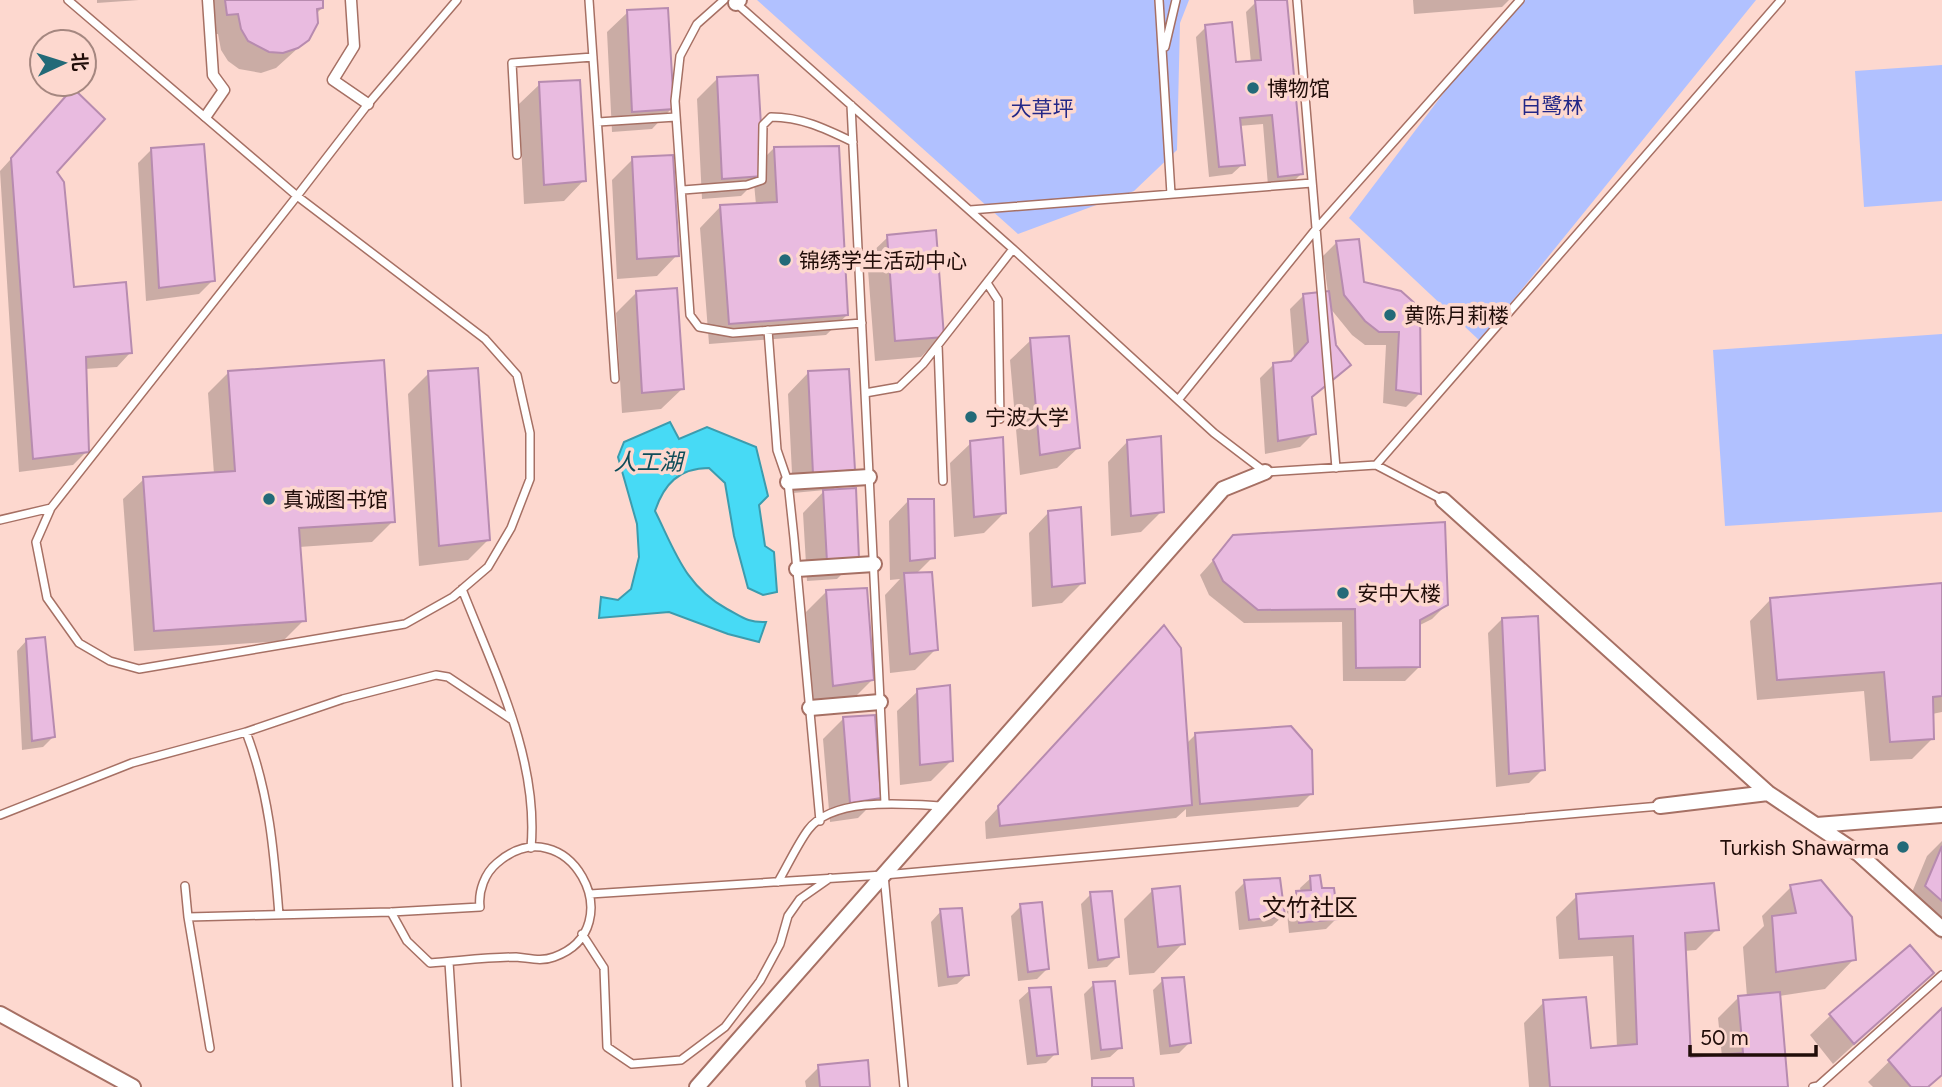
<svg xmlns="http://www.w3.org/2000/svg" width="1942" height="1087" font-family="Figtree,'Noto Sans SC',sans-serif">
<style>
.green{fill:#b1c1ff}
.water{fill:#47daf5;stroke:#3c9cae;stroke-width:2}
.shadow{fill:#0003}
.building{fill:#e9bbe0;stroke:#b78baf;stroke-width:2}
.lines{fill:none;stroke-linecap:round;stroke-linejoin:round}
.service-casing{stroke:#a67064;stroke-width:10}
.pedestrian-casing{stroke:#a67064;stroke-width:13}
.minor-casing{stroke:#a67064;stroke-width:18}
.service{stroke:#fff;stroke-width:7}
.pedestrian{stroke:#fff;stroke-width:10}
.minor{stroke:#fff;stroke-width:14}
.poi-dot{fill:#236a78;stroke:#fdd8cf;stroke-width:2.5}
.labels{text-anchor:middle;dominant-baseline:central;stroke-width:7;stroke-linejoin:round;paint-order:stroke}
.poi-label{font-size:21px;fill:#210d09;stroke:#fdd8cf;text-anchor:start}
.park-label{font-size:21px;fill:#232787;stroke:#fdd8cf}
.water-label{font-size:23px;font-style:italic;fill:#0e4d59;stroke:#fdd8cf}
.quarter-label{font-size:24px;fill:#210d09;stroke:#fdd8cf}
</style>
<rect width="100%" height="100%" fill="#fdd8cf"/>
<path class="green" d="M757,0H1189L1180,23L1177,150L1134,191L1018,234Z
M1514,0H1756L1480,341L1349,218Z
M1942,65V201L1864,207L1855,71Z
M1942,334V512L1725,526L1713,350Z"/>
<path class="water" d="M670,422L679,439L707,427L756,447L768,496L759,505L765,546L774,552L777,592L763,595L748,588L734,536L725,483L709,468C679,468 664,484 655,511C675,551 685,586 727,609C742,617 748,623 766,622L759,642L728,634L669,612L599,618L601,597L618,600L631,589L639,557L637,524L618,457L624,442Z"/>
<path class="shadow" d="M97,0H139L97,3Z
M204,0H321L322,8L316,14L308,39L276,68L261,73L239,69L228,61L221,50L218,34L206,35Z
M1285,0L1301,174L1291,184L1268,186L1263,124L1239,126L1243,164L1232,174L1209,177L1196,37L1206,27L1235,64L1251,63L1246,12L1256,2Z
M1413,0H1509L1502,7L1414,14Z
M628,12L672,108L652,129L612,132L607,32Z
M717,79L761,161L774,148L847,315L826,335L709,344L700,228L720,207L756,205L754,183L741,196L702,199L697,99Z
M540,84L584,180L564,201L524,204L519,104Z
M60,105L55,172L72,289L130,353L117,367L85,369L87,451L73,465L19,472L0,171Z
M152,149L213,280L199,294L146,301L138,163Z
M633,159L677,255L657,276L617,279L612,180Z
M888,237L942,336L921,357L875,361L867,257Z
M1337,242L1362,283L1400,293L1419,394L1406,407L1383,403L1386,345H1365L1352,335L1330,308L1334,346L1349,365L1310,399L1314,433L1300,447L1265,454L1260,378L1274,364L1291,362L1294,358L1290,309L1304,295L1328,293L1323,256Z
M637,292L682,389L661,409L622,413L616,313Z
M1031,340L1078,448L1057,468L1020,475L1010,360Z
M229,372L393,521L372,542L299,547L304,620L283,641L134,651L123,499L144,479L214,474L208,393Z
M429,373L488,540L468,560L419,566L408,394Z
M808,373L853,469L831,492L858,558L837,579L807,581L803,513L825,490L793,493L788,394Z
M1128,441L1162,511L1141,532L1111,536L1108,462Z
M971,443L1005,512L984,533L954,537L950,463Z
M909,500L933,557L916,574L936,649L915,670L890,673L885,595L900,579L890,580L889,521Z
M1049,512L1083,582L1062,603L1032,607L1029,533Z
M1234,537L1447,604L1432,619L1418,626L1419,667L1405,681H1343L1342,622L1244,623L1209,595L1200,575Z
M1942,585V712L1932,714L1933,738L1912,759L1870,761L1864,691L1757,700L1750,621L1770,600Z
M827,591L872,680L851,701L813,706L806,612Z
M1502,619L1543,769L1529,783L1496,787L1488,633Z
M27,640L53,737L43,747L22,750L17,651Z
M1151,641L1186,744L1195,735L1312,793L1298,807L1186,817V809L1176,818L986,839L985,822Z
M918,691L952,760L931,781L900,785L897,711Z
M843,719L879,797L858,818L830,822L823,739Z
M1942,841V940L1906,907L1927,856Z
M1311,878L1336,919L1326,929L1289,933L1286,903L1301,892L1300,888Z
M1245,882L1283,916L1272,926L1239,930L1235,892Z
M1791,887L1854,959L1825,989L1779,996L1786,1087H1529L1524,1023L1544,1002L1589,1050L1617,1047L1613,956L1559,959L1556,917L1577,896L1717,929L1696,950L1684,951L1690,1059L1722,1057L1718,1018L1739,997H1747L1743,947L1764,926L1762,916Z
M1153,890L1183,943L1154,973L1129,975L1124,919Z
M1091,894L1117,957L1107,967L1088,969L1081,904Z
M1021,906L1047,969L1037,979L1018,981L1011,916Z
M941,911L968,974L957,984L938,987L931,922Z
M1932,973L1833,1064L1810,1035L1831,1015Z
M1163,980L1189,1043L1179,1053L1160,1055L1153,990Z
M1094,984L1121,1047L1110,1057L1091,1060L1084,994Z
M1030,990L1056,1053L1046,1063L1027,1065L1019,1000Z
M1942,1010V1075L1928,1087H1873L1868,1082Z
M819,1067L868,1087H806L805,1081Z"/>
<path class="building" d="M225,0H323V8L317,9L318,23L309,40L298,48L283,53L269,52L248,41L241,29L238,14L227,15Z
M1255,0H1287L1303,174L1278,177L1272,115L1240,118L1245,165L1219,167L1205,25L1232,22L1236,62L1261,60Z
M668,8L674,109L632,112L627,10Z
M758,75L764,176L722,179L717,77Z
M580,80L586,181L544,185L539,82Z
M73,88L105,119L57,172L64,182L74,287L126,282L132,353L86,357L89,452L33,459L11,158Z
M204,144L215,281L159,288L151,148Z
M839,146L848,315L729,324L720,205L777,202L774,147Z
M673,155L679,256L637,259L632,157Z
M936,230L944,337L895,341L887,235Z
M1359,239L1364,282L1401,291L1420,308L1421,394L1396,390L1399,332H1379L1365,321L1344,295L1336,241Z
M677,288L684,389L642,393L636,291Z
M1329,291L1336,345L1351,365L1312,397L1316,434L1278,441L1273,363L1291,361L1308,342L1303,294Z
M1069,336L1080,448L1040,455L1030,338Z
M384,360L395,522L299,528L306,621L154,631L143,477L235,471L228,371Z
M478,368L490,540L439,546L428,371Z
M849,369L855,470L813,474L808,371Z
M1161,436L1164,512L1131,516L1127,440Z
M1003,437L1006,513L974,517L970,441Z
M856,488L859,559L827,562L823,490Z
M908,499H934L935,558L910,561Z
M1081,507L1085,583L1052,587L1048,511Z
M1445,522L1448,605L1420,620V667L1356,668L1355,609L1258,610L1223,581L1213,560L1233,535Z
M932,572L938,650L910,654L904,573Z
M1942,583V696L1933,697L1934,739L1890,742L1884,672L1777,680L1770,598Z
M867,588L874,680L833,686L826,590Z
M1538,616L1545,770L1509,774L1502,618Z
M1164,625L1181,648L1192,805L1000,826L998,806Z
M45,637L55,737L32,741L26,639Z
M950,685L953,761L920,765L917,689Z
M875,715L881,798L850,803L843,717Z
M1291,726L1312,750L1313,794L1200,804L1195,733Z
M1942,846V901L1925,886Z
M1320,875L1322,888H1334L1338,919L1299,923L1296,891L1311,890L1310,876Z
M1280,878L1285,916L1249,920L1244,880Z
M1821,880L1852,917L1856,960L1776,972L1772,916L1796,913L1790,885Z
M1714,883L1719,930L1685,933L1691,1057L1743,1053L1738,996L1780,992L1788,1087H1550L1543,1000L1586,997L1591,1048L1637,1044L1633,936L1579,939L1576,894Z
M1180,886L1185,944L1158,947L1152,889Z
M1112,891L1119,957L1098,960L1090,892Z
M1042,902L1049,969L1028,972L1020,904Z
M962,908L969,975L948,977L940,909Z
M1910,945L1934,973L1854,1044L1829,1014Z
M1184,977L1191,1043L1170,1046L1162,978Z
M1115,981L1122,1048L1101,1050L1093,982Z
M1051,987L1058,1054L1037,1056L1029,988Z
M1942,1008V1075L1928,1087H1911L1888,1060Z
M868,1060L870,1087H820L818,1065Z
M1092,1078H1133L1134,1087H1092Z"/>
<g class="lines">
<defs>
<path id="service" d="M68,0L297,196L368,104L457,0
M589,0L615,379
M724,0L697,24L680,56L675,101L690,315L699,327L733,333L862,323
M1159,0L1171,194
M1297,0L1336,468
M736,3L1013,249L1214,433L1265,472L1376,465L1443,500
M1165,47L1176,0
M851,105L885,803
M598,122L676,117
M517,155L512,63L593,57
M683,190L747,185L762,180L763,125L771,117C802,117 826,129 853,142
M297,196L485,339L517,375L530,433V479L511,528L488,567L453,597L405,624L139,669L110,661L79,643L47,598L36,542L51,508Z
M970,210L1312,183
M987,283L998,300L1000,419
M768,330L777,450L788,482L794,538L820,821
M938,345L943,481
M865,393L899,387L923,364L1013,249
M1178,400L1316,229L1520,0
M1376,465L1781,0
M0,520L51,508
M462,589C494,671 539,759 531,848
M246,732C269,792 274,851 279,915
M0,815L132,763L246,732L343,699L436,675L448,677L511,719
M778,882C788,865 797,845 808,830C833,796 907,804 943,806
M185,886L188,917
M590,894L883,875
M582,934L604,968L607,1047L632,1064L681,1060L725,1027L760,981L780,944L788,916L800,899L830,878
M449,962L457,1087
M210,1048L188,917L391,912L480,907C478,891 485,873 497,863C567,803 635,928 554,957C541,962 529,958 516,957C488,957 459,961 430,963L407,941L391,912
M904,1087L884,875L1660,806
M1813,1087L1818,1086L1942,975"/>
<path id="pedestrian" d="M351,0L354,46L333,80L368,104
M206,116L224,90L213,75L208,0"/>
<path id="minor" d="M736,3L739,0
M788,482L869,477
M1443,500L1768,793L1660,806
M797,569L874,564
M810,708L880,702
M1768,793L1859,854L1942,929
M1817,825L1942,815
M0,1014L133,1087
M697,1087L1223,489L1265,472"/>
</defs>
<use href="#service" class="service-casing"/>
<use href="#pedestrian" class="pedestrian-casing"/>
<use href="#minor" class="minor-casing"/>
<use href="#service" class="service"/>
<use href="#pedestrian" class="pedestrian"/>
<use href="#minor" class="minor"/>
</g>
<g class="poi-dot">
<circle cx="1253" cy="88" r="7"/>
<circle cx="785" cy="260" r="7"/>
<circle cx="1390" cy="315" r="7"/>
<circle cx="971" cy="417" r="7"/>
<circle cx="269" cy="499" r="7"/>
<circle cx="1343" cy="593" r="7"/>
<circle cx="1903" cy="847" r="7"/>
</g>
<g class="labels">
<g class="poi-label">
<text x="1267" y="88">博物馆</text>
<text x="799" y="260">锦绣学生活动中心</text>
<text x="1404" y="315">黄陈月莉楼</text>
<text x="985" y="417">宁波大学</text>
<text x="283" y="499">真诚图书馆</text>
<text x="1357" y="593">安中大楼</text>
<text x="1889" y="847" text-anchor="end">Turkish Shawarma</text>
</g>
<g class="park-label">
<text x="1552" y="105">白鹭林</text>
<text x="1042" y="108">大草坪</text>
</g>
<g class="water-label">
<text x="648" y="462">人工湖</text>
</g>
<g class="quarter-label">
<text x="1310" y="907">文竹社区</text>
</g>
</g>
<g transform="translate(63 63) rotate(86)"><circle r="33" fill="#fdd8cf" stroke="#a58780" stroke-width="2"/>
<path d="M0-5L12 26L0 18L-12 26Z" fill="#236a78"/>
<text y="-10" font-size="19" font-weight="bold" text-anchor="middle" fill="#210d09">北</text>
</g>
<path d="M1690 1045v10h126v-10" fill="none" stroke="#210d09" stroke-width="3.5"/>
<text x="1700" y="1045" font-size="21" fill="#210d09" stroke="#fdd8cf" stroke-width="5" paint-order="stroke">50 m</text>
</svg>
